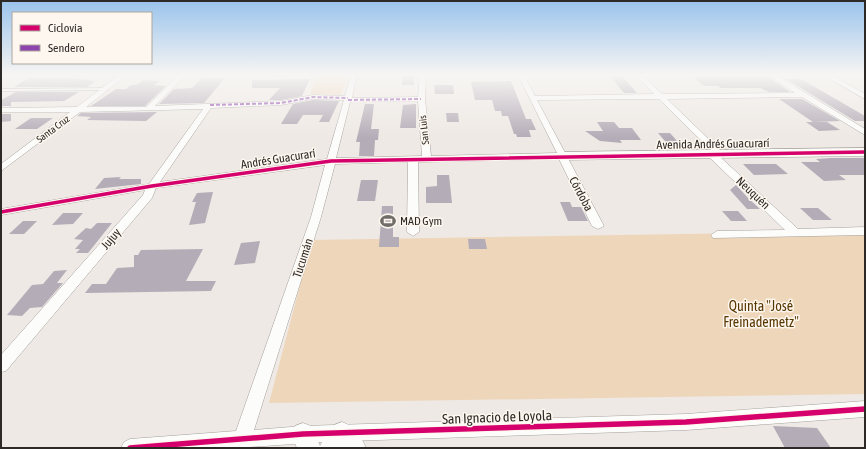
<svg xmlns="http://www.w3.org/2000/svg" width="866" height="449" font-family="'Asap Condensed',sans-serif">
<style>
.green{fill:#eed6ba}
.building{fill:#b4acb7}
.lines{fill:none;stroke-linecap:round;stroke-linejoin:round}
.lane-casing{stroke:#a5a19d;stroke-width:1.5}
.street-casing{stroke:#a5a19d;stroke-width:1}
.secondary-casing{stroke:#a5a19d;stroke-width:1}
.lane{fill:#fcfcfb;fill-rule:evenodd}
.street{fill:#fcfcfb;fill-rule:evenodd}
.secondary{fill:#fcfcfb;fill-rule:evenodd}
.quiet{stroke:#8e44ad;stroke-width:2;stroke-dasharray:4 2;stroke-linecap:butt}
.cycleway-far1-casing{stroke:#fef7ef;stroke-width:5.5}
.cycleway-casing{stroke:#fef7ef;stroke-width:8}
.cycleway-far1{stroke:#d6006c;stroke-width:3.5}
.cycleway{stroke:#d6006c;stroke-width:5.5}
.labels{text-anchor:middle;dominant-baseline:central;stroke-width:3;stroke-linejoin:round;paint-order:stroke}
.far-street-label{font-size:10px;fill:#2c2926;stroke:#fef7ef}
.street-label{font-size:12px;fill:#2c2926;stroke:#fef7ef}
.poi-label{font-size:12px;fill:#2c2926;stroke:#fef7ef;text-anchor:start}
.near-park-label{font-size:14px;fill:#583600;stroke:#fef7ef}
.near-street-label{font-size:14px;fill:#2c2926;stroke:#fef7ef}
</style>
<rect width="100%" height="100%" fill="#eee9e4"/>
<path class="green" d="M317,75H349L341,95L310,94Z
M865,231V394L269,403L312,240Z"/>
<path class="building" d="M609,75H621L637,93H624Z
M403,76H414V85H402Z
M767,76L790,92H769L760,88H721L718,86H704L693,77Z
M29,78H73L96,81L87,87H14Z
M202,78H225L204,103L159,104L174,89L192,88Z
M310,79L302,96L281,100H269L280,88H252V80Z
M786,79H801L865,116V121H855Z
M143,80L160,81L154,85L166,86L145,106H91L116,89H126L131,85L138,84Z
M511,81L526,119H531L536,130H529L531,137H517L516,134H514L508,116H502L501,111H495L492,100H475L471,82Z
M434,85H453L454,94H435Z
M16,92H79L64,101L11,102V106H1V100Z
M779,99H802L840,121L813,122Z
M313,100L339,101L329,122H319L323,115H303L297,124H281L293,104Z
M365,104H374L371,129H379L378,140H375L374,156H359L360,142H356Z
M416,104V128H400L403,105Z
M157,112L146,121L87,120L91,117L77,116L81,113Z
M446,113H458L459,122H447Z
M1,114H11V121L1,122Z
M31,118H53L37,129H15Z
M597,122H614L619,128H632L641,140H620L622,143L600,141L585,131H603Z
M806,122H827L840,130L819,131Z
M658,133H670L684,149H672Z
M831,158H865V175H839L846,180L824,181L801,162H820L816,159Z
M743,164H776L788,174L754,175Z
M437,175H449L452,203H426V187L437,186Z
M121,177L119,179H141V184L95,189L104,178Z
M361,180H378L375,201H357Z
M736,185L749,199L760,209H747L730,190Z
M213,192L205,223L189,225L196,202H192L197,193Z
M560,202H570L572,207H581L588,221H568Z
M382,206H393V237H399V247H379Z
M800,208H818L832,220H813Z
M722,211H738L747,221H731Z
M63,213H83L73,224L52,225Z
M23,221H37L24,234H9Z
M97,223H112L88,253H76L80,249H75L83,240L74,239L86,228L91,229Z
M468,239H485L487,249H469Z
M260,241L255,263L234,265L241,243Z
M203,249L186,281H216L211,291L85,293L92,284H106L117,268L134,267V255H138L141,250Z
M67,270L57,283H63L42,307L30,308L22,316L7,315L32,285L43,284L54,271Z
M773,426L817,428L831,448H785Z"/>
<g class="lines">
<defs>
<path id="lane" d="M107,88L109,89L108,90L1,91V89Z"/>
<path id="street" d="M119,75H127L86,107H146L179,75H186L155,106L281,101L313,95L345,96L351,75H357L352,98L418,97L420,75H426L425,99L431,156L557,153L518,75H524L535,96L654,94L635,75H642L662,94L795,93L768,75H776L865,129V135L802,97L667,99L723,153L718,155L798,229L865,227V235L713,238L711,235L717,231L785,230L708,156V152H713L659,99L537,100L604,226L598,229L592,226L559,159L418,162L419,232L413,236L407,232L408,162L335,164L321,217L254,430L303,426L686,414L865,401V417L686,430L346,441L340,448H319L322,442L235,448H121L124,442L130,439L236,431L311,217L325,165L156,188L152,198L6,371L1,372V355L143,195L145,190L1,215V209L149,184L203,109L80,112L1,171V164L70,112H1V108L77,107ZM313,99L344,100L327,159L160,182L211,108L281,105ZM418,101L422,156L336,158L350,102Z
M823,75H832L865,94V99Z"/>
<path id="secondary" d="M865,148V156L561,160L555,156L561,152Z
M342,422C354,426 361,436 366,448H339L330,433L334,425Z
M303,423L311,426L321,448H297L291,434L295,426Z"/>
</defs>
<use href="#lane" class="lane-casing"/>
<use href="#street" class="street-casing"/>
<use href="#secondary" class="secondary-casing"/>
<use href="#lane" class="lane"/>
<use href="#street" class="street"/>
<use href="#secondary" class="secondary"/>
<path class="quiet" d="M348,100L421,99
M210,105L281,103L313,97L348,98"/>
<defs>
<path id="cycleway-far1" d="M1,212L152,186L331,161L865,152"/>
<path id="cycleway" d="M130,448L303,434L686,422L865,409"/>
</defs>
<use href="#cycleway-far1" class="cycleway-far1-casing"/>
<use href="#cycleway" class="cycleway-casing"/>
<use href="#cycleway-far1" class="cycleway-far1"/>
<use href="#cycleway" class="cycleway"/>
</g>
<linearGradient id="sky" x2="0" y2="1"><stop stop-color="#99c3ec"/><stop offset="0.54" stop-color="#f7f5f3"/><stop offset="1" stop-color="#f7f5f3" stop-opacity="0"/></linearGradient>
<rect width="866" height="138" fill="url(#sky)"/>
<defs>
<symbol id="stadium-bare" viewBox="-9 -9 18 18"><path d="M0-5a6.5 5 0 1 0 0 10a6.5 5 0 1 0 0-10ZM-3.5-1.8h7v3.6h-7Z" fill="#706c68" stroke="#fef7ef" stroke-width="2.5" paint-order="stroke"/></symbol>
</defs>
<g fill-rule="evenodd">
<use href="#stadium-bare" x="377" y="210" width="22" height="22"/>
</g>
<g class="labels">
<g class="far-street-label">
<text transform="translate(53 129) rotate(-37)">Santa Cruz</text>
<text transform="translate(424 130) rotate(-96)">San Luis</text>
</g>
<g class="street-label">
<text transform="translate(713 144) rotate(-1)">Avenida Andrés Guacurarí</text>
<text transform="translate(278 159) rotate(-9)">Andrés Guacurarí</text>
<text transform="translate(753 193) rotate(43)">Neuquén</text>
<text transform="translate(581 194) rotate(62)">Córdoba</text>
<text transform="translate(111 239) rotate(-49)">Jujuy</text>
<text transform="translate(303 258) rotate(-72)">Tucumán</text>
</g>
<g class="poi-label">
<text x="400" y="221">MAD Gym</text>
</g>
<g class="near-park-label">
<text x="761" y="306">Quinta "José<tspan x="761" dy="16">Freinademetz"</tspan></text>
</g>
<g class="near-street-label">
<text transform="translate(497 417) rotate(-2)">San Ignacio de Loyola</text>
</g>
</g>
<rect width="866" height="449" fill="none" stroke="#2c2926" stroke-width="4"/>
<rect x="12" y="12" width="140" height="52" fill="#fef7ef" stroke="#aaa59f"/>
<rect x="20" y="25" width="20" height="6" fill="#d6006c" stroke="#aaa59f"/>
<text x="48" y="32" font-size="12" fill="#2c2926">Ciclovía</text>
<rect x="20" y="45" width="20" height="6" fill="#8e44ad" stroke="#aaa59f"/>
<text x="48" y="52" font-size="12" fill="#2c2926">Sendero</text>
</svg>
